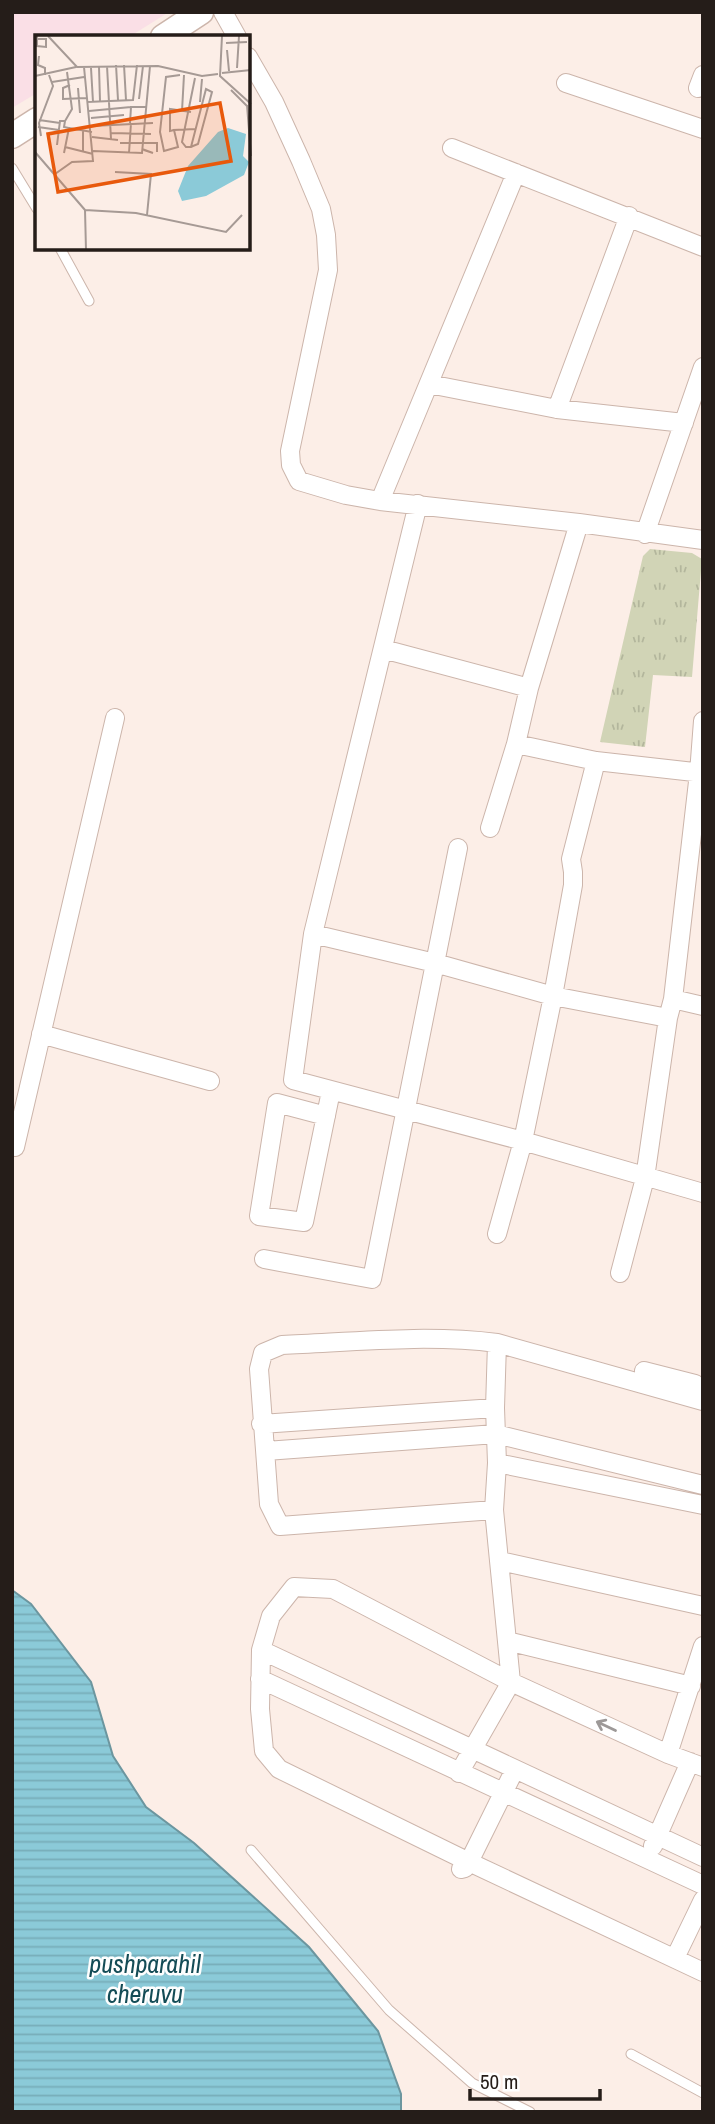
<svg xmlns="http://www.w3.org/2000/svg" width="715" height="2124" font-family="'Archivo Narrow',sans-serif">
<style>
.education{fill:#fadfe6}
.park{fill:url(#park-tufts)}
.water{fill:url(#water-rules);stroke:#6c969f;stroke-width:2}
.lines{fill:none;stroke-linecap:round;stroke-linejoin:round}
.lane-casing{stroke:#ccb5ab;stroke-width:11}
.street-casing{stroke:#ccb5ab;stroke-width:20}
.secondary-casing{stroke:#ccb5ab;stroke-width:27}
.lane{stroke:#fff;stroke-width:9}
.street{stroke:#fff;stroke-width:18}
.secondary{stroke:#fff;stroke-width:24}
.oneway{stroke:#9d9998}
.labels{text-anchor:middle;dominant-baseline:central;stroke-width:5;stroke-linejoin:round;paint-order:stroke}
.water-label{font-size:26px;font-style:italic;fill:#144c56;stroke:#fefefe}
.inset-road{fill:none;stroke:#a69a95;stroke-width:2}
.view{fill:#e8590c;fill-opacity:0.15;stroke:#e8590c;stroke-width:3.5}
.inset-edge{fill:none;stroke:#251d19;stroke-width:3.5}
</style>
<defs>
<pattern id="park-tufts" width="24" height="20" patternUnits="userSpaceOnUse" patternTransform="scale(1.75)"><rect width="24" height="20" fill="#d1d4b6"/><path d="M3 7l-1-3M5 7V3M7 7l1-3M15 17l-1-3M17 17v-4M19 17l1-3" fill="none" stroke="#b3b69c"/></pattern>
<pattern id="water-rules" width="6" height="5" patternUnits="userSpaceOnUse" patternTransform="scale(1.75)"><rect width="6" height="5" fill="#8bcad8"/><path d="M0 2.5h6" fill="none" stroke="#78adb9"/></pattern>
</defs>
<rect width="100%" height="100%" fill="#fceee7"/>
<path class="education" d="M12,12H169L129,37H37V93L12,108Z"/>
<path class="park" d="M650,549L692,553L702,559L692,677L653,675L645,747L600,742L643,556Z"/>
<path class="water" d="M12,1590L31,1604L91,1682L113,1756L146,1807L194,1843L309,1947L378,2031L401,2094V2112H12Z"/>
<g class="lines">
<defs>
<path id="lane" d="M12,168L37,209
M60,248L89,301
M251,1850L389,2010L472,2083L530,2112
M631,2054L703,2093"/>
<path id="street" d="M223,12L237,37
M248,57L274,102L301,161L321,209L326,235L328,270L290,451L291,465L299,481L346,495L380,501L579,523L703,540
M566,83L703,129
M698,88L703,75
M452,148L703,247
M429,384L557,409L684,423
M557,409L629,216
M380,501L516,173
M418,504L313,934L293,1080L523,1141L703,1193
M645,534L703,367
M383,649L529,688
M516,744L596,761L703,773
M490,828L516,744L529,688L579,523
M313,934L435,963L553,996L668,1018
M673,999L703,1006
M41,1034L210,1081
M326,1116L277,1103L259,1216L304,1222L331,1091
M12,1146L15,1147L115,718
M497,1234L523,1141L553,996L573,885V872L571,859L596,761
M264,1259L372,1279L458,848
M620,1273L645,1178L668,1018L673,999L699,773L703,721
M644,1371L695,1384L700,1390L701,1400
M261,1424L495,1408
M266,1451L496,1434L703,1485
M497,1463L495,1408L497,1343
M494,1510L497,1463L703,1505
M500,1561L703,1606
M507,1641L691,1686
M261,1650L703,1857
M260,1679L703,1885
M668,1754L703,1646
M703,1767L668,1754L511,1682L333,1589L294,1587L271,1616L261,1650L260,1709L264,1751L279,1769L469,1862L703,1972
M459,1773L511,1682L494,1510L280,1526L269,1504L259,1369L263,1353L282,1345C353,1342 426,1334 497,1343L703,1401
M653,1846L690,1762
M461,1869L465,1868L469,1862L515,1769
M675,1958L703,1900"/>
<path id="secondary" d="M163,37L201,12
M12,136L37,120"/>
</defs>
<use href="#lane" class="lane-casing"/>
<use href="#street" class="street-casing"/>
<use href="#secondary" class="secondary-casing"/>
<use href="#lane" class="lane"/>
<use href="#street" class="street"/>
<use href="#secondary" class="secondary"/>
</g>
<defs><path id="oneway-shaft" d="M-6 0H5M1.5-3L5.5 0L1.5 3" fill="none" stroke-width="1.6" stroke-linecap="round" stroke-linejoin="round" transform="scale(1.75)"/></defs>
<use class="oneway" href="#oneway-shaft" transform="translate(606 1726) rotate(-155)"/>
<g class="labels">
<g class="water-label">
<text x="145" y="1963">pushparahil<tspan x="145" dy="30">cheruvu</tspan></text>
</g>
</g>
<g transform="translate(35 35)">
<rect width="215" height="215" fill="#fceee7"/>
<path d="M193,93L211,99L208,121L214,127L209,140L171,161L147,166L143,156L153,131L183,97Z" fill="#8bcad8"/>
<path class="inset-road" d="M2,1V11L11,12V4H2M13,1L42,32L123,31L167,41L183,39M187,1L185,41L216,69M191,8L212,7M192,15L194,36M4,21L3,30L10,33V40M81,30L83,65M89,30L91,65M72,31L76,104M64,32L65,66M56,33L58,67M202,33L204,1M187,38L216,35M145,40L131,42L125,97L129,116L143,112L139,95L161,94M0,41L41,32M17,47L49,42M35,50L28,53V64L52,63M43,53L45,78M196,55L212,71M104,64L108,31M52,67L98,65L102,30M165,67L167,44M212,70L216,121M54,76L96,72M147,76L149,40M56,83L89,80M4,85L25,88M95,88L96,72H111M57,91L118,88M3,92L24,95M34,93L57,97M48,95V116M139,95L135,96V74L156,77M76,98L116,99M6,101L4,88L18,51L14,40M57,102L83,105M85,108H122V117M22,110L25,86H30M30,112L58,119M156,112L171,54L177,57L163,109L158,111L156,112H151L147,107L160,43M107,114L118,118L109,115M58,116L107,118L115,31M0,117L50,175L51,215M29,118L34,93L29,92L30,86L37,74L32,37M94,118L96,88M80,137L116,139L112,180M20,139L37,127L58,126L49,32M50,175L101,178L191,197L207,180"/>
<path class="view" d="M185,68L196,126L23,157L13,99Z"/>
<rect width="215" height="215" class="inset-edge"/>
</g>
<rect width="715" height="2124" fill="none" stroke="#251d19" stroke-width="28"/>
<path d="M470 2089v10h130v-10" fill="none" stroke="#251d19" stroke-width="3.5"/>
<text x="480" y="2089" font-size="21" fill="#251d19" stroke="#fefefe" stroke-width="5" paint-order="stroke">50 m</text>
</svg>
